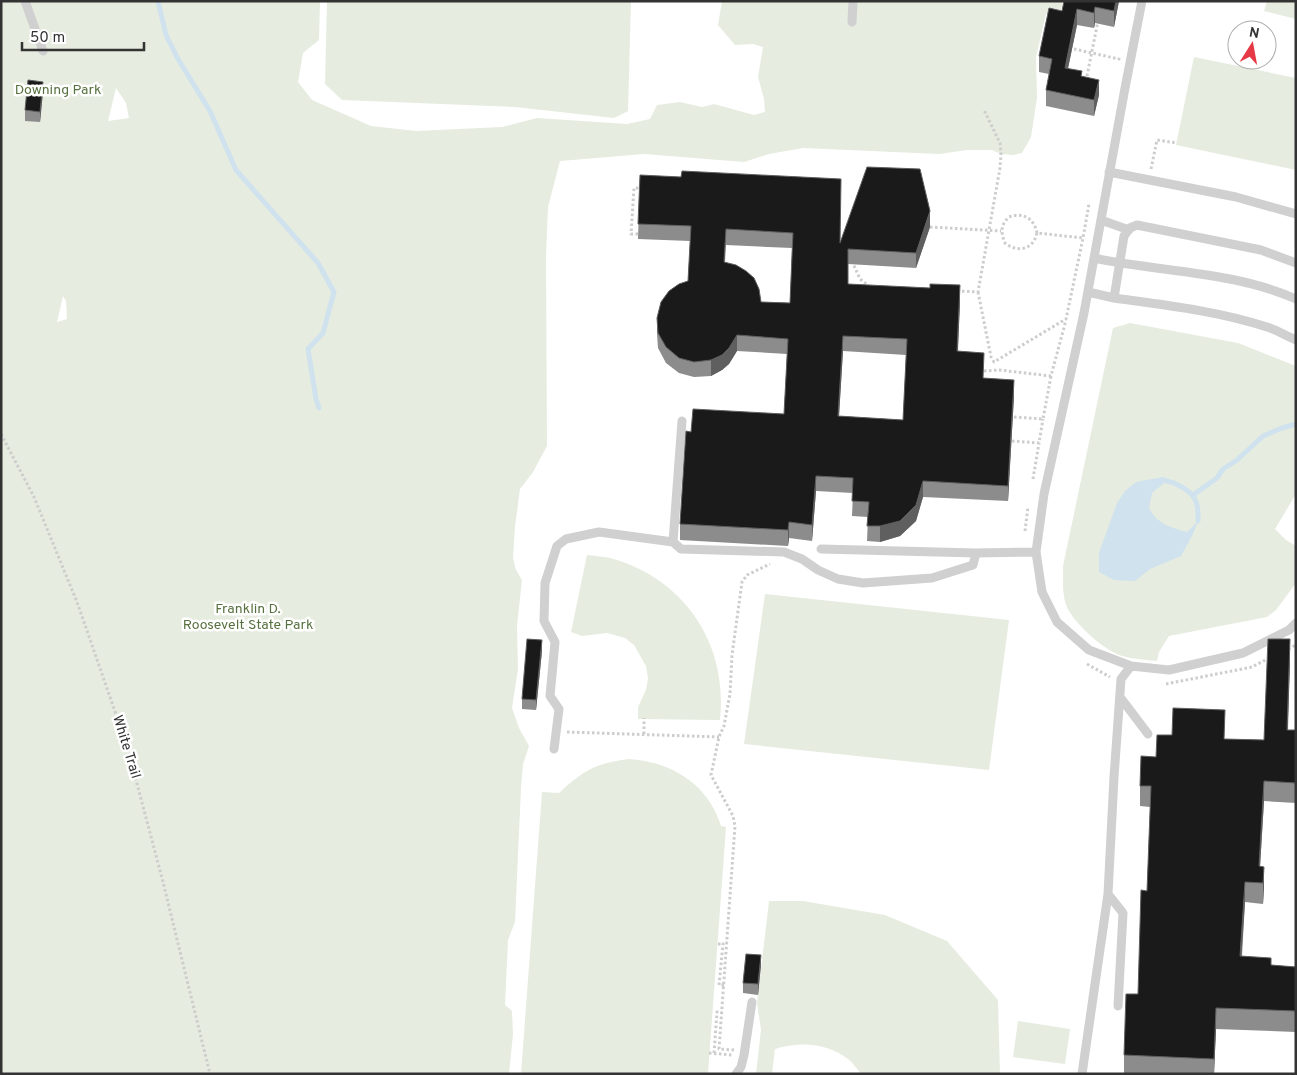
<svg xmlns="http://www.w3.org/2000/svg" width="1297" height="1075" font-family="Overpass,sans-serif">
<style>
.green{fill:#e6ecdf;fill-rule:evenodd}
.water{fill:#cfe2ee}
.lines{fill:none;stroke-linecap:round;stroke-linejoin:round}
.stream{stroke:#cfe2ee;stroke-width:5}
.path{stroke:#cdcdcd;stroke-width:3;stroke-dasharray:2.5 2.5;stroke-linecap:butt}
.service{stroke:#d0d0d0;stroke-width:9}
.wall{fill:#8c8c8c;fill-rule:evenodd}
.shaded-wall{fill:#5f5f5f}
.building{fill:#1a1a1a;stroke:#5f5f5f;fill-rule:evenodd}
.labels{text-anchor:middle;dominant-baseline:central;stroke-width:5;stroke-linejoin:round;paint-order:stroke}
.park-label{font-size:14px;fill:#56703f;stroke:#fff}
.street-label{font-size:14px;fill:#333;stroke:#fff}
</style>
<rect width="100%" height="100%" fill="#fff"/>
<path class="green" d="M1,1H320L319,40L303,53L298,82L312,100L371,126L416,131L502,127L537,118L627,124L650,119L657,105L680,102L702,107L714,104L754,115L765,112L764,99L758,77L763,47L753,44L735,45L718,25L722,1H1063L1061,10L1046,14L1036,57L1037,98L1031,137L1022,153L1013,155L1001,154L992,150H967L939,154L803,148L769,154L744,162L644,154L560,161L548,207L546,257L547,446L533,472L520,489L515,526L513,558L516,570L522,580L517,626L518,669L512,708L519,728L529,746L523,764L521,788L515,922L508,940L505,1005L512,1011L513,1034L509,1074H1ZM116,88L126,103L129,118L108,121ZM63,296L66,301L67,319L57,322Z
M327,1H631L628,111L614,118L515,107L342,100L325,84Z
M1267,1H1296V19L1264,11Z
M1194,57L1296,78V170L1176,145Z
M1130,323L1238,343L1296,366V494L1275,529L1286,540L1296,546V583L1276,610L1267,617L1169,636L1159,652L1157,661C1146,660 1133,659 1122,656C1105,651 1072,622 1066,605C1062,593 1063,578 1063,566L1113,328Z
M587,555C597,556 608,557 617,560C688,583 728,647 720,720L638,719V707L646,690L648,678L646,666L634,645L625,638L607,633L582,636L571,632Z
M765,594L1009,620L989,770L744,744Z
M629,759C672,762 708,784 721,826L726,827L708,1074H521L542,792L559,793C584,770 596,763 629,759Z
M769,901H803L885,915L947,941L998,1000L1000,1074H861C857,1069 853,1063 848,1059C827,1043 800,1041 775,1049L772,1074H756L761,1030L757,1003Z
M1018,1021L1070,1029L1065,1064L1013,1057Z"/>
<path class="water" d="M1163,477L1175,481L1172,485L1164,483L1152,493L1149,508C1157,524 1170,527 1187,532L1198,521L1193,534L1181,556L1150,569L1135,581L1114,580L1099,572V553L1117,503L1125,491L1136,482Z"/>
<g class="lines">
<path class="stream" d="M158,1L166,35L178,59L210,111L236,170L318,263L334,292L323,333L308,349L316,399L319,408
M1174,483C1193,492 1199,498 1198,521
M1193,495L1217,478L1223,469L1237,460L1263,436L1282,428L1296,424"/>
<path class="path" d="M1074,49L1119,59V58
M1086,81L1098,21
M1151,169L1157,140L1177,143
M930,227L1001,231
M1037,233C1033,250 1018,253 1005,243C1001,233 1000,225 1009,217C1023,212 1034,218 1037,233L1083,238L1089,204
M638,234H631L634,188H643
M852,261L860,279L869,286
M957,291L978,292L1000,168L1001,154L1000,143L984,110
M978,292L991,357L994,362L1066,319L1083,238
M984,371L999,370L1051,376L1066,320
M1014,417L1043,419L1051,376
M1,434L34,497L77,602L127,746L163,882L210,1074
M1012,441L1039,443L1043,419
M1033,479L1039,443
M1025,531L1028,507
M1288,649L1296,645
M1087,664L1110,677
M1166,684L1252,667L1271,657
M567,732L719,737
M644,734V718
M718,944H723
M724,985H719L723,944L727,942
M734,1050L719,1049L735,826L733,816L711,775L719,737L724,726L730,694L732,655L742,582L747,575L770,564
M709,1053L732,1055
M714,1053L717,1012L722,1013"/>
<path class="service" d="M25,1L43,51
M1142,1L1125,88L1084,313L1044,494L1036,552L1042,592L1057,622L1089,650L1131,666L1169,670L1243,653L1289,630L1296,623
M852,22L853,1
M1109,172L1236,197L1296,214
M1101,220L1129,230
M1094,258C1160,272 1233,271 1296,299
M1296,263L1261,250L1137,225L1130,228L1124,236L1114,298C1165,305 1218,311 1267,327C1277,330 1286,336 1296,340
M1088,292L1114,298
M673,542L682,421
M821,549L976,553L1036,552
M1120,697L1148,734
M554,749L559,709L550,696L555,642L544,621L545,583L557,546L566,539L599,532L673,542L681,549L784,552L802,559L818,570L838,579L863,583L932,578L973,565L976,553
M1108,894L1123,913L1118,1006
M736,1074L741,1067L744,1055L752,1002
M1082,1074L1108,894L1114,777L1121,679L1131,666"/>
</g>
<path class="wall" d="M1119,1L1114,27L1095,23L1094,28L1077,25L1068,68L1082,77L1099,95L1094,116L1046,106V90L1049,74L1039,72V56L1062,11Z
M43,92L40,122L25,121V110Z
M640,175L840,243L930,227L916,268L848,264V284L960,301L958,352L983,378L1014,396L1008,501L923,497L916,521L900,536L880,542L867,541L868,517L852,516L853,493L816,491L812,541L789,538L788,546L680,540V524L691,432L784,414L787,354L737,351L729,364L722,370L711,376L694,377L679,373L666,363L658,348L657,334V318L688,281L690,241L638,239ZM726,245L792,248L790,303L761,302L725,262ZM843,351L906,355L903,420L839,416Z
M542,651L536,710L522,709V699Z
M1290,660L1288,730H1296V803L1264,801L1260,867L1264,887L1263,904L1245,902L1242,956L1271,965L1296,967V1032L1216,1029L1214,1074H1124V1055L1138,994L1147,891L1150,807L1140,806V786L1156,757L1225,739L1264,740Z
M761,965L758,995L743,993V983Z"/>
<path class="shaded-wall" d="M1116,1H1119L1114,27V11Z
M1095,7V23L1094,28V13Z
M1077,9V25L1065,83V68Z
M1099,80V95L1094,116V100Z
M43,82V92L40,122V112Z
M930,211V227L916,268V253Z
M960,285V301L957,367V351Z
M737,335V351L729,364L722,370L711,376V360Z
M843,336V351L838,432V416Z
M1014,380V396L1008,501V486Z
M816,476V491L812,541V525Z
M923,481V497L916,521L900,536L880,542V526Z
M789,522V538L788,546V530Z
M1290,639V660L1287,750V730Z
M542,640V651L536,710V700Z
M1264,781V801L1259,883V866Z
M1264,867V887L1263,904V883Z
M1245,882V902L1240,977V956Z
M761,955V965L758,995V984Z
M1216,1008V1029L1214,1074V1059Z"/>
<path class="building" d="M1064,1H1116L1114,11L1095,7L1094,13L1077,9L1065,68L1082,71L1081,76L1099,80L1094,100L1046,90L1052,59L1039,56L1049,8L1062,11Z
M28,80L43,82L40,112L25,110Z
M867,167L920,169L930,211L916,253L848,249V284L930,288V284L960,285L957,351L984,353L983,378L1014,380L1008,486L923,481L916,505L900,521L880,526H867L869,502L852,501L853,478L816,476L812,525L789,522L788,530L680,524L686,431L691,432L693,409L784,414L788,339L737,335L729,348L722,355L711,360L694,362L679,358L666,347L658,333L657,318L661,302L669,291L679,284L688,281L691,226L638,224L640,175L681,177L682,171L841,179L840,243ZM726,229L793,233L790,303L761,302L759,289L754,278L746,271L736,265L724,262ZM843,336L907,339L903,420L838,416Z
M527,639L542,640L536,700L522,699Z
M1268,639H1290L1287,730H1296V783L1264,781L1259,866L1264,867L1263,883L1245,882L1240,956L1271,958V965L1296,967V1011L1216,1008L1214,1059L1124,1055L1126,994H1138L1141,890L1147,891L1151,786H1140L1141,756L1156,757L1157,735H1172L1173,708L1225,710L1224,739L1264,740Z
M746,954L761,955L758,984L743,983Z"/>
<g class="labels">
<g class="park-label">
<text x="58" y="90">Downing Park</text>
<text x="248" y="609">Franklin D.<tspan x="248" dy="16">Roosevelt State Park</tspan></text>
</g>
<g class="street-label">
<text transform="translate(126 747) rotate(73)">White Trail</text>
</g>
</g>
<rect width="1297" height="1075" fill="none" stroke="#333333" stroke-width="5"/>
<g transform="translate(1252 45) rotate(11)"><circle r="24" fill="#ffffff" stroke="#adadad"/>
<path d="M0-4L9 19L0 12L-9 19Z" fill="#e63946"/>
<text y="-8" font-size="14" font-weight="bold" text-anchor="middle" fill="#333333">N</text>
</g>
<path d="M22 42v8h122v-8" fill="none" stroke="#333333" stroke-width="2.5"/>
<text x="30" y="42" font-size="15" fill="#333333" stroke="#ffffff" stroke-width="4" paint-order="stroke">50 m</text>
</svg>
